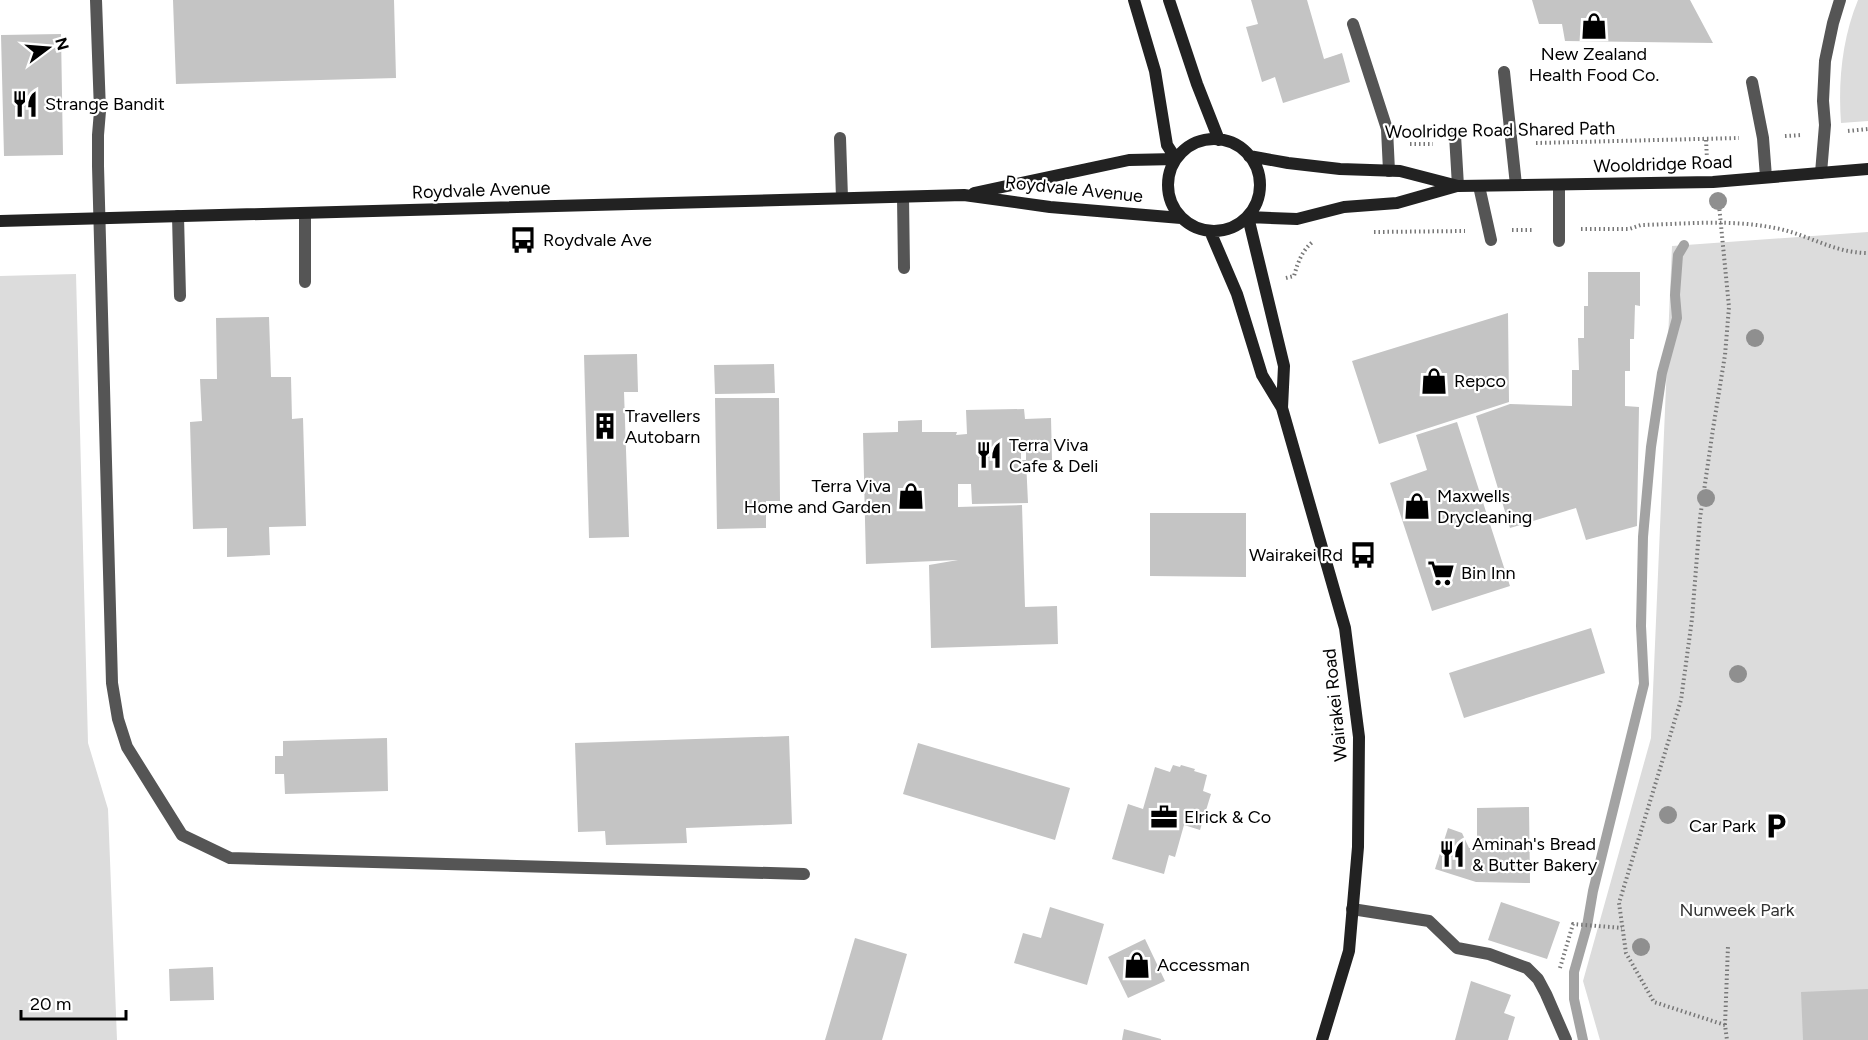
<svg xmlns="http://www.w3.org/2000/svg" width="1868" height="1040" font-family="Figtree,sans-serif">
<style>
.green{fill:#dcdcdc}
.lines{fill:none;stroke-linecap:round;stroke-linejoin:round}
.stream{stroke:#a3a3a3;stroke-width:10}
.building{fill:#c4c4c4}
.path{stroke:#777;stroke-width:4;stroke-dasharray:1.5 3;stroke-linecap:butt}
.lane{stroke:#555;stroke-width:12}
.secondary{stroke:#222;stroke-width:12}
.tree{fill:#8f8f8f}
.labels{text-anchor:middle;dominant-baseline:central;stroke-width:4.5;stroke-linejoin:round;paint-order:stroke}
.poi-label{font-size:18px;fill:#000;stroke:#fff;text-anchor:start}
.street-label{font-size:18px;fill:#000;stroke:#fff}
.park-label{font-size:18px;fill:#333;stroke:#fff}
</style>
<rect width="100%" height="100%" fill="#fff"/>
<path class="green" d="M1858,0H1868V121L1841,123C1838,82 1842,39 1858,0Z
M1868,232V1040H1600L1583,981L1651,738L1672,246Z
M76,274L88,743L108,809L117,1040H0V276Z"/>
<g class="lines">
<path class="stream" d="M1583,1040L1574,999V972L1587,926L1593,891L1644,684L1641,626L1643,537L1651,447L1662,373L1677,318L1675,295L1678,255L1684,245"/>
</g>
<path class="building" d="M173,0H394L396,78L176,84Z
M1251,0H1307L1324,59L1342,53L1350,82L1283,103L1275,77L1262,82L1246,27L1258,24Z
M1532,0H1690L1713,43L1565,41L1562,24H1539Z
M61,34L63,155L4,156L1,35Z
M1588,272H1640V306L1635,305L1634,339H1630V371H1625V406L1639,407L1637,526L1586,540L1576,508L1510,528L1476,416L1510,404L1572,406V370H1579L1578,338H1584V306H1588Z
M1508,313L1509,402L1379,444L1352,361Z
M269,317L271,377H291L292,419L303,418L306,526L269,527L270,555L227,557V528L193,529L190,422L202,421L200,379H217L216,318Z
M637,354L638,392H624L629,537L589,538L584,355Z
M774,364L775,393L715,394L714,365Z
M715,398H779L780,501H766V528L717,529Z
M1024,409L1025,419L1051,418L1052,460L1026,461V451H1021V460H1026L1028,503L972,504L971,484H958V507L1022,505L1025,607L1057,606L1058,644L931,648L929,565L958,560L866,564L863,433L898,432V421L922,420V432H957L956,435L967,434L966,410Z
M1457,422L1510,586L1432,611L1390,483L1427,470L1416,435Z
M1150,513H1246V577L1150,576Z
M1591,628L1605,673L1464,718L1449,673Z
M789,736L792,824L686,828L687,843L606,845L605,831L578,832L575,743Z
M387,738L388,791L285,794L284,774H275V756H283V741Z
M918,743L1070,788L1055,840L903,794Z
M1173,765L1180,767L1181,765L1195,769L1194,771L1207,775L1203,791L1211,794L1200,830L1184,825L1175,857L1169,855L1164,874L1112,859L1128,804L1143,809L1155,767L1170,772Z
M1529,807L1530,883L1476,882L1435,869L1448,828L1462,833L1469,848L1477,849V808Z
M1501,902L1560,922L1547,959L1488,940Z
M1050,907L1104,924L1087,985L1014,963L1023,933L1041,938Z
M855,938L907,954L882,1040H825Z
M1145,939L1165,981L1128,998L1108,957Z
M213,967L214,1000L170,1001L169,969Z
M1471,981L1511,995L1504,1013L1515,1017L1508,1040H1455Z
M1868,989V1040H1803L1801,992Z
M1124,1029L1161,1039V1040H1122Z"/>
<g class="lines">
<path class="path" d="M1848,131L1868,129
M1785,136L1802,135
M1706,140L1707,159
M1536,143L1739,138
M1410,144H1433
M1719,205L1729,307L1725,355L1713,429L1700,518L1692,619L1681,700L1619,903L1626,953L1654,1002L1725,1025L1727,1040
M1581,229H1629L1641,225C1686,224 1731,219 1775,228C1808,234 1833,253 1868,253
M1512,230H1534
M1374,232L1465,231
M1286,278L1294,276C1298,262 1302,250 1314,241
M1560,968L1573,924L1622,928
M1725,1025L1728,946"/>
<path class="lane" d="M96,0L100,111L98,135V166L112,683L118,719L127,747L182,835L230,858L804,874
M1353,24L1387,129L1389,171
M1504,72L1516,185
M1752,82L1763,138L1766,177
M1455,135L1458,186
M840,138L842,198
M1821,173L1825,125L1823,101L1825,61L1833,23L1840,0
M1479,186L1491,240
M903,197L904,268
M305,213V282
M178,216L180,296
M1559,241V185
M1352,909L1429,921L1457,948L1489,954L1527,968L1538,979L1546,994L1566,1040"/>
<path class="secondary" d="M1134,0L1155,71L1167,145L1176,159
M1169,0L1197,84L1219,140
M1168 185a46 46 0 1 1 92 0a46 46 0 1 1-92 0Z
M1249,156L1288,163L1340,169L1400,171L1458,186L1713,182L1868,169
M974,193L1129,160L1176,159
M1248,217L1297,219L1344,207L1397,203L1457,186
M1248,217L1284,366L1282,408
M0,221L964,195L1050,207L1181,218
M1210,231L1237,294L1262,375L1282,408L1345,628L1359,737L1358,847L1349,951L1322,1040"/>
</g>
<g class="tree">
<circle cx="1718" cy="201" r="9"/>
<circle cx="1755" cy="338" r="9"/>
<circle cx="1706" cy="498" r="9"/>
<circle cx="1738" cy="674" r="9"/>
<circle cx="1668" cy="815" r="9"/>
<circle cx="1641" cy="947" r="9"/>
</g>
<defs>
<symbol id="shop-bare" viewBox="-9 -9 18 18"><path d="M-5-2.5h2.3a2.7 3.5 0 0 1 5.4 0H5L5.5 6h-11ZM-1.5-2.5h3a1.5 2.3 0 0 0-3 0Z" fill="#000" stroke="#fff" stroke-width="2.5" paint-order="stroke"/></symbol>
<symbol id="restaurant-bare" viewBox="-9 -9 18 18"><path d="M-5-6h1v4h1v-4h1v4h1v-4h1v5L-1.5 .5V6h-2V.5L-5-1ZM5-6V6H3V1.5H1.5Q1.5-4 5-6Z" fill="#000" stroke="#fff" stroke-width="2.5" paint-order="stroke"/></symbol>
<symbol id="bus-bare" viewBox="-9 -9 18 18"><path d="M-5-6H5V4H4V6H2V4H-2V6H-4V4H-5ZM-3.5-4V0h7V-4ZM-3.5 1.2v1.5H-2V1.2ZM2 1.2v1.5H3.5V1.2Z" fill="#000" stroke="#fff" stroke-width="2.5" paint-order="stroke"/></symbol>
<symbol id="building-bare" viewBox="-9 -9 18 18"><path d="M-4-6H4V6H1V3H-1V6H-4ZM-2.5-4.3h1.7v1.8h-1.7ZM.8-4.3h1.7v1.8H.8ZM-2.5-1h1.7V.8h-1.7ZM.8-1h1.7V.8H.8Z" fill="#000" stroke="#fff" stroke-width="2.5" paint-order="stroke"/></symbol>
<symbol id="supermarket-bare" viewBox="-9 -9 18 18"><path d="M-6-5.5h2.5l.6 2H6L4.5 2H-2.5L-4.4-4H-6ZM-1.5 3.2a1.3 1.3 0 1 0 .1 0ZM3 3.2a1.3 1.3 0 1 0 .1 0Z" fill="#000" stroke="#fff" stroke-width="2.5" paint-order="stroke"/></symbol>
<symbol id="office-bare" viewBox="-9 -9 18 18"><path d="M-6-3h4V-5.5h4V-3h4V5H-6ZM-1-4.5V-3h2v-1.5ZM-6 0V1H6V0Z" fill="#000" stroke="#fff" stroke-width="2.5" paint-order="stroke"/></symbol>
<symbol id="parking-bare" viewBox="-9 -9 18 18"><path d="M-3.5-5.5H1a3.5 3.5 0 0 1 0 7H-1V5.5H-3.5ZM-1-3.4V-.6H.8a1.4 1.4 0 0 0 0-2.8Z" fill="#000" stroke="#fff" stroke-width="2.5" paint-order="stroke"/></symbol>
</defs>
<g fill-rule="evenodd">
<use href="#shop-bare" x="1575" y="7" width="38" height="38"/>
<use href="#restaurant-bare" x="6" y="85" width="38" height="38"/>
<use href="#bus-bare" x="504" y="221" width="38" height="38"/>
<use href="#shop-bare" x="1415" y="362" width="38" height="38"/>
<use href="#building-bare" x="586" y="407" width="38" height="38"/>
<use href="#restaurant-bare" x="970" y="436" width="38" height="38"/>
<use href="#shop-bare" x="892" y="477" width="38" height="38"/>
<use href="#shop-bare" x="1398" y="487" width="38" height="38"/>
<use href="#bus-bare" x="1344" y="536" width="38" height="38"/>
<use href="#supermarket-bare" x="1422" y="554" width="38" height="38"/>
<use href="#office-bare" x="1145" y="798" width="38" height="38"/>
<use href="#parking-bare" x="1757" y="807" width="38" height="38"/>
<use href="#restaurant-bare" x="1433" y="835" width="38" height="38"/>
<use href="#shop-bare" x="1118" y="946" width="38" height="38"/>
</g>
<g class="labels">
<g class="poi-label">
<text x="1594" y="54" text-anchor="middle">New Zealand<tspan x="1594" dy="21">Health Food Co.</tspan></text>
<text x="45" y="104">Strange Bandit</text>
<text x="543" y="240">Roydvale Ave</text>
<text x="1454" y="381">Repco</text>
<text x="625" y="416">Travellers<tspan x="625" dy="21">Autobarn</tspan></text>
<text x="1009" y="445">Terra Viva<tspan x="1009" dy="21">Cafe &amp; Deli</tspan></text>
<text x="891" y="486" text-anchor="end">Terra Viva<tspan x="891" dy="21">Home and Garden</tspan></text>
<text x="1437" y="496">Maxwells<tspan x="1437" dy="21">Drycleaning</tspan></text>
<text x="1343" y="555" text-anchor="end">Wairakei Rd</text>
<text x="1461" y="573">Bin Inn</text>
<text x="1184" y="817">Elrick &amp; Co</text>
<text x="1756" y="826" text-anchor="end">Car Park</text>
<text x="1472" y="844">Aminah's Bread<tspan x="1472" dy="21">&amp; Butter Bakery</tspan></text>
<text x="1157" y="965">Accessman</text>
</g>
<g class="street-label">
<text transform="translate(1500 130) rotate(-1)">Woolridge Road Shared Path</text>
<text transform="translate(1663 164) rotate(-2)">Wooldridge Road</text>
<text transform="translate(1074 189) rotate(6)">Roydvale Avenue</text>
<text transform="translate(481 190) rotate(-2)">Roydvale Avenue</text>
<text transform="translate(1335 705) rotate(-96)">Wairakei Road</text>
</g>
<g class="park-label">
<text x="1737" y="910">Nunweek Park</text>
</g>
</g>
<g transform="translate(48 48) rotate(74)" stroke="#ffffff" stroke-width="4.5" paint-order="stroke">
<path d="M0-4.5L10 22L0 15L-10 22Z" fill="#000000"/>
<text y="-9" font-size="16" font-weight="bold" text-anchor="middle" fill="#000000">N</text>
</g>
<path d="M21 1010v9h105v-9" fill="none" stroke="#000000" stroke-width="3"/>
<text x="30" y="1010" font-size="18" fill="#000000" stroke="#ffffff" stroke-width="4.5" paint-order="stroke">20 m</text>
</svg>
